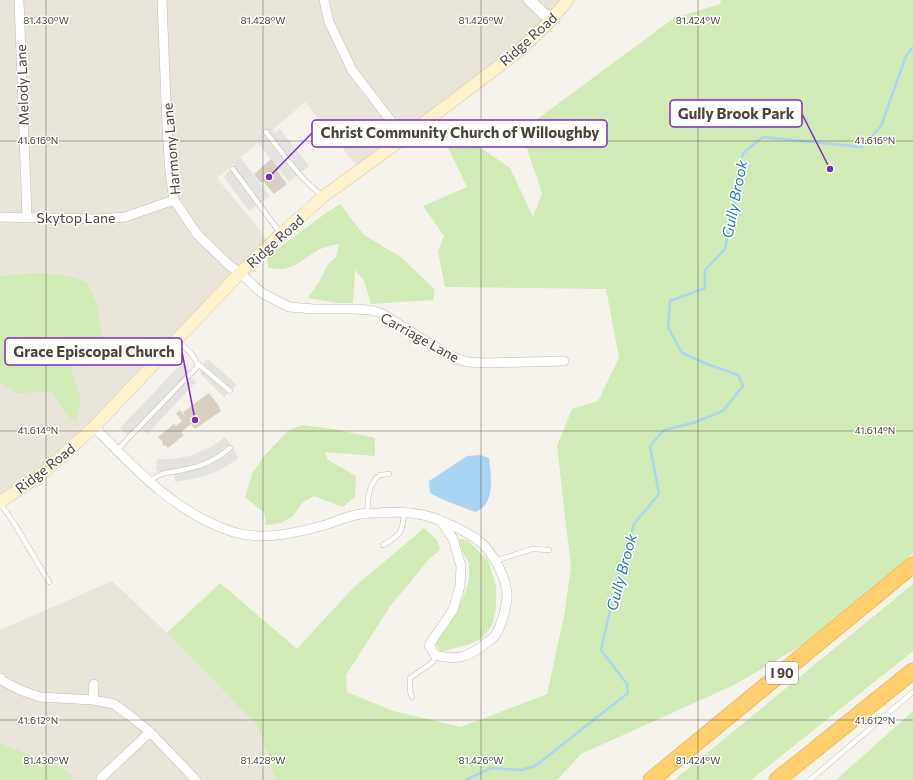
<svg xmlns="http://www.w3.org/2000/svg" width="913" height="780" font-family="Commissioner,sans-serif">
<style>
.residential{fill:#eae5da}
.green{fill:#d2eab5}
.parking{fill:#e5e3e0}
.water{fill:#a9d4f2}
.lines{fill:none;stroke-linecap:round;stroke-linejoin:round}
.stream{stroke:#a9d4f2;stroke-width:2.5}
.building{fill:#d8cfc1}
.service-casing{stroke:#c2bbae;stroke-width:5.5}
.minor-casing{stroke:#c2bbae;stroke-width:10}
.tertiary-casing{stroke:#c2bbae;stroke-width:12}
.secondary-casing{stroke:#d6c79b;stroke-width:13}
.motorway-casing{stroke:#e0a43c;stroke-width:17}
.service{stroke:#fff;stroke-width:4.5}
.minor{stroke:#fff;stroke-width:9}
.tertiary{stroke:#fff;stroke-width:11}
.secondary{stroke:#fff3cd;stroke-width:12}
.motorway{stroke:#ffcf6e;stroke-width:16}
.ticks{fill:none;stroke:#4b4439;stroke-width:1;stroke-opacity:0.45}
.labels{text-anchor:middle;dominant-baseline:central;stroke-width:3;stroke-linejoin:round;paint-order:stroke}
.shield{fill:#fff;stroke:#817c74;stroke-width:1}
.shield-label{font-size:13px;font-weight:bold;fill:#4b4439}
.street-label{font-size:14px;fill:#4b4439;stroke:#fff}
.water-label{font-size:15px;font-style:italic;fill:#2e7ab2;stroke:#fff}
.ticks-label{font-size:10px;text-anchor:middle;fill:#4b4439;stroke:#fff;stroke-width:3;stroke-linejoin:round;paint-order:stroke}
.leader{fill:none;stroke:#7b2cbf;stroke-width:1.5}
.callout-dot{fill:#7b2cbf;stroke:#fff;stroke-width:1.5}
.callout{fill:#fff;stroke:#7b2cbf;stroke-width:1.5}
.callout-label{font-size:15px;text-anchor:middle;font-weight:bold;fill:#4b4439}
</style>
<rect width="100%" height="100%" fill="#f6f3ec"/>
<path class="residential" d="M0,0H563L510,53L356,165L305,102L217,178L267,239L92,420L32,475L0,495Z
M112,581L167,633L257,725L276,780H0V630Z"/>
<path class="green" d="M721,0H913V553L852,616L734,685L581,754L557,780H276L257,725L167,633L220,583L297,649L352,589L424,528L437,540L440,550L429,559L391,605L346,675L347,692L393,711L461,727L547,694L564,616L571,568L557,446L572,409L598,401L619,358L606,289L445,287L438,252L444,236L423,206L467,187L442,135L459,122L477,145L510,168L533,217L542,193L521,131L674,18L720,4Z
M340,204L364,235L401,257L435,290L433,300L371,304L364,280L355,270L353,303H338L308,298L319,282L328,264L336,257L339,244C332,245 324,247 318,250C301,261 289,274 268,267L267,257L326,213Z
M36,273L68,276L87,282L97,304L102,340L69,363L81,399L76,423L64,411L52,392L17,393L0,382V276Z
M303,425L334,429L375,438V456L325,452L328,460L356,476L355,497L343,507L314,496L302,503L293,516L281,523L266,525L265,514L245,497L252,474L264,456L290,429Z
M459,539L467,540L488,560L496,586V609L492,625L481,639L470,644L441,652L435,643L448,627L464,596L469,581V563L462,551Z
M913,584V651L751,780H674Z
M913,711V780H836Z
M0,743L66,770L73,777L69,780H0Z"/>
<path class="parking" d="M270,127L275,133L280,129L309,166L289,182L255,139Z
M240,157L270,196L249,211L224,177Z
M208,359L237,385L224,397L200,373L205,361Z
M182,363L187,366L189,375L196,382L147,434L140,427L130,437L120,428Z
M225,437L239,458L220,470L201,477L175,482L174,472L161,473L156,470L157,459H172L190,456L213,446Z"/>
<path class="water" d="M480,455L489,458C491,475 496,505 475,512C460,506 444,501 430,493L429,481L467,456Z"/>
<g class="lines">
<path class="stream" d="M466,780L491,768L521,770L535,766L628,693L627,684L601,650L619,571L634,524L659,494L650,446L664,430L693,423L723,411L743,386L738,375L707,364L682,353L668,327L670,301L705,288V270L725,249L743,153L763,137L862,147L881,126L906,56L913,47"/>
</g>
<path class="building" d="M271,159L279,169L277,171L287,184L274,194L263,181L261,183L254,174Z
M209,393L218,405L221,411L195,429L191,424L181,432L184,435L168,448L165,445L164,446L162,443L163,442L158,437L174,424L176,426L182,421L176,414L180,410L186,418L183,412Z"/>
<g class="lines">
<defs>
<path id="service" d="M266,132C283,154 300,179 323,196
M233,169L281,234
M197,363L230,391
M117,450L197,367C197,356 184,347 177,340
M149,482C165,469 170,474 187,469C204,466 217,459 230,448
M0,503L14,523L49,582
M367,513C368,500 368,483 380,475L389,474
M383,545C400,536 403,532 404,513
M495,561L532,549L549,550
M412,697L410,691V678L433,662L435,655
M810,780L913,692"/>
<path id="minor" d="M19,0L27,217
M162,0L167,128L170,172L174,200L197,234L230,266L240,273L262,293L289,307L314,309H352L370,310L381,313L448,355L467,362L484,363L564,361
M324,0L329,22L352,70L404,138
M0,217L96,219L125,217L174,200
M94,427C135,469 175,513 233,532C263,541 296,533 325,525C337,521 348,516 360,514C365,513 372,513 378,513C392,512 409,512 423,515C440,519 464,530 478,540C493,552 508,579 507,598C506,610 501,626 495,636C493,639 488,641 486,643C469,657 456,661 435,655L429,645L453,610L460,586L461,566L453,539L442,522
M0,678L3,681L20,690L40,697L93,700L114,704L129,715L150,732L196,780
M93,700L94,684
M101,780L102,777L150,732"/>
<path id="tertiary" d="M529,0L544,14L552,19"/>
<path id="secondary" d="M0,502L42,474L94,427L240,273L281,234L324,196L404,138L519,51L552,19L568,0"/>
<path id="motorway" d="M651,780L913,565
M777,780L913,671"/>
</defs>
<use href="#service" class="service-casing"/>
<use href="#minor" class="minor-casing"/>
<use href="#tertiary" class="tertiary-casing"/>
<use href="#secondary" class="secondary-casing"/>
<use href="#motorway" class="motorway-casing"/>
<use href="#service" class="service"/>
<use href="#minor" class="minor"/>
<use href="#tertiary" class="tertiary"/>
<use href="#secondary" class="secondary"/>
<use href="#motorway" class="motorway"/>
</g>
<path class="ticks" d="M46,0V780M263,0V780M481,0V780M698,0V780M0,141H913M0,431H913M0,720H913"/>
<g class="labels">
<rect class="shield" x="766" y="662" width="32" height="22" rx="3"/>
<g class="shield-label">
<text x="782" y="673">I 90</text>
</g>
<g class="street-label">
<text transform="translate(528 39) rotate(-42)">Ridge Road</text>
<text transform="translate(22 85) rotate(-92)">Melody Lane</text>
<text transform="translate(171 149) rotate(-95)">Harmony Lane</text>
<text x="76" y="217">Skytop Lane</text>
<text transform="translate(275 241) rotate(-42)">Ridge Road</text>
<text transform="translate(420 337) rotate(29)">Carriage Lane</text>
<text transform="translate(45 468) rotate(-38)">Ridge Road</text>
</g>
<g class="water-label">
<text transform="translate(734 199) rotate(-79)">Gully Brook</text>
<text transform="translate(621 572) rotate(-75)">Gully Brook</text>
</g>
</g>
<g class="ticks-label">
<text x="46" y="24">81.430°W</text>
<text x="263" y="24">81.428°W</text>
<text x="481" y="24">81.426°W</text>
<text x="698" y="24">81.424°W</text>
<text x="38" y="144">41.616°N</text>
<text x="875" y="144">41.616°N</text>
<text x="38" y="434">41.614°N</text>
<text x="875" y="434">41.614°N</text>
<text x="38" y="724">41.612°N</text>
<text x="875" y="724">41.612°N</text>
<text x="46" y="764">81.430°W</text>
<text x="263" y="764">81.428°W</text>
<text x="481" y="764">81.426°W</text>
<text x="698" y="764">81.424°W</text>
</g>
<path class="leader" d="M830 169L802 114M269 177L312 133M195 420L182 352"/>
<g class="callout-dot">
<circle cx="830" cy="169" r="4"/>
<circle cx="269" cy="177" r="4"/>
<circle cx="195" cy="420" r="4"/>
</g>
<g class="callout">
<rect x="670" y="100" width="132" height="27" rx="4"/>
<rect x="312" y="120" width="295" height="27" rx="4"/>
<rect x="5" y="338" width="177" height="27" rx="4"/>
</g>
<g class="callout-label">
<text x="736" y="119">Gully Brook Park</text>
<text x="460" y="138">Christ Community Church of Willoughby</text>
<text x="94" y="357">Grace Episcopal Church</text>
</g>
</svg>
